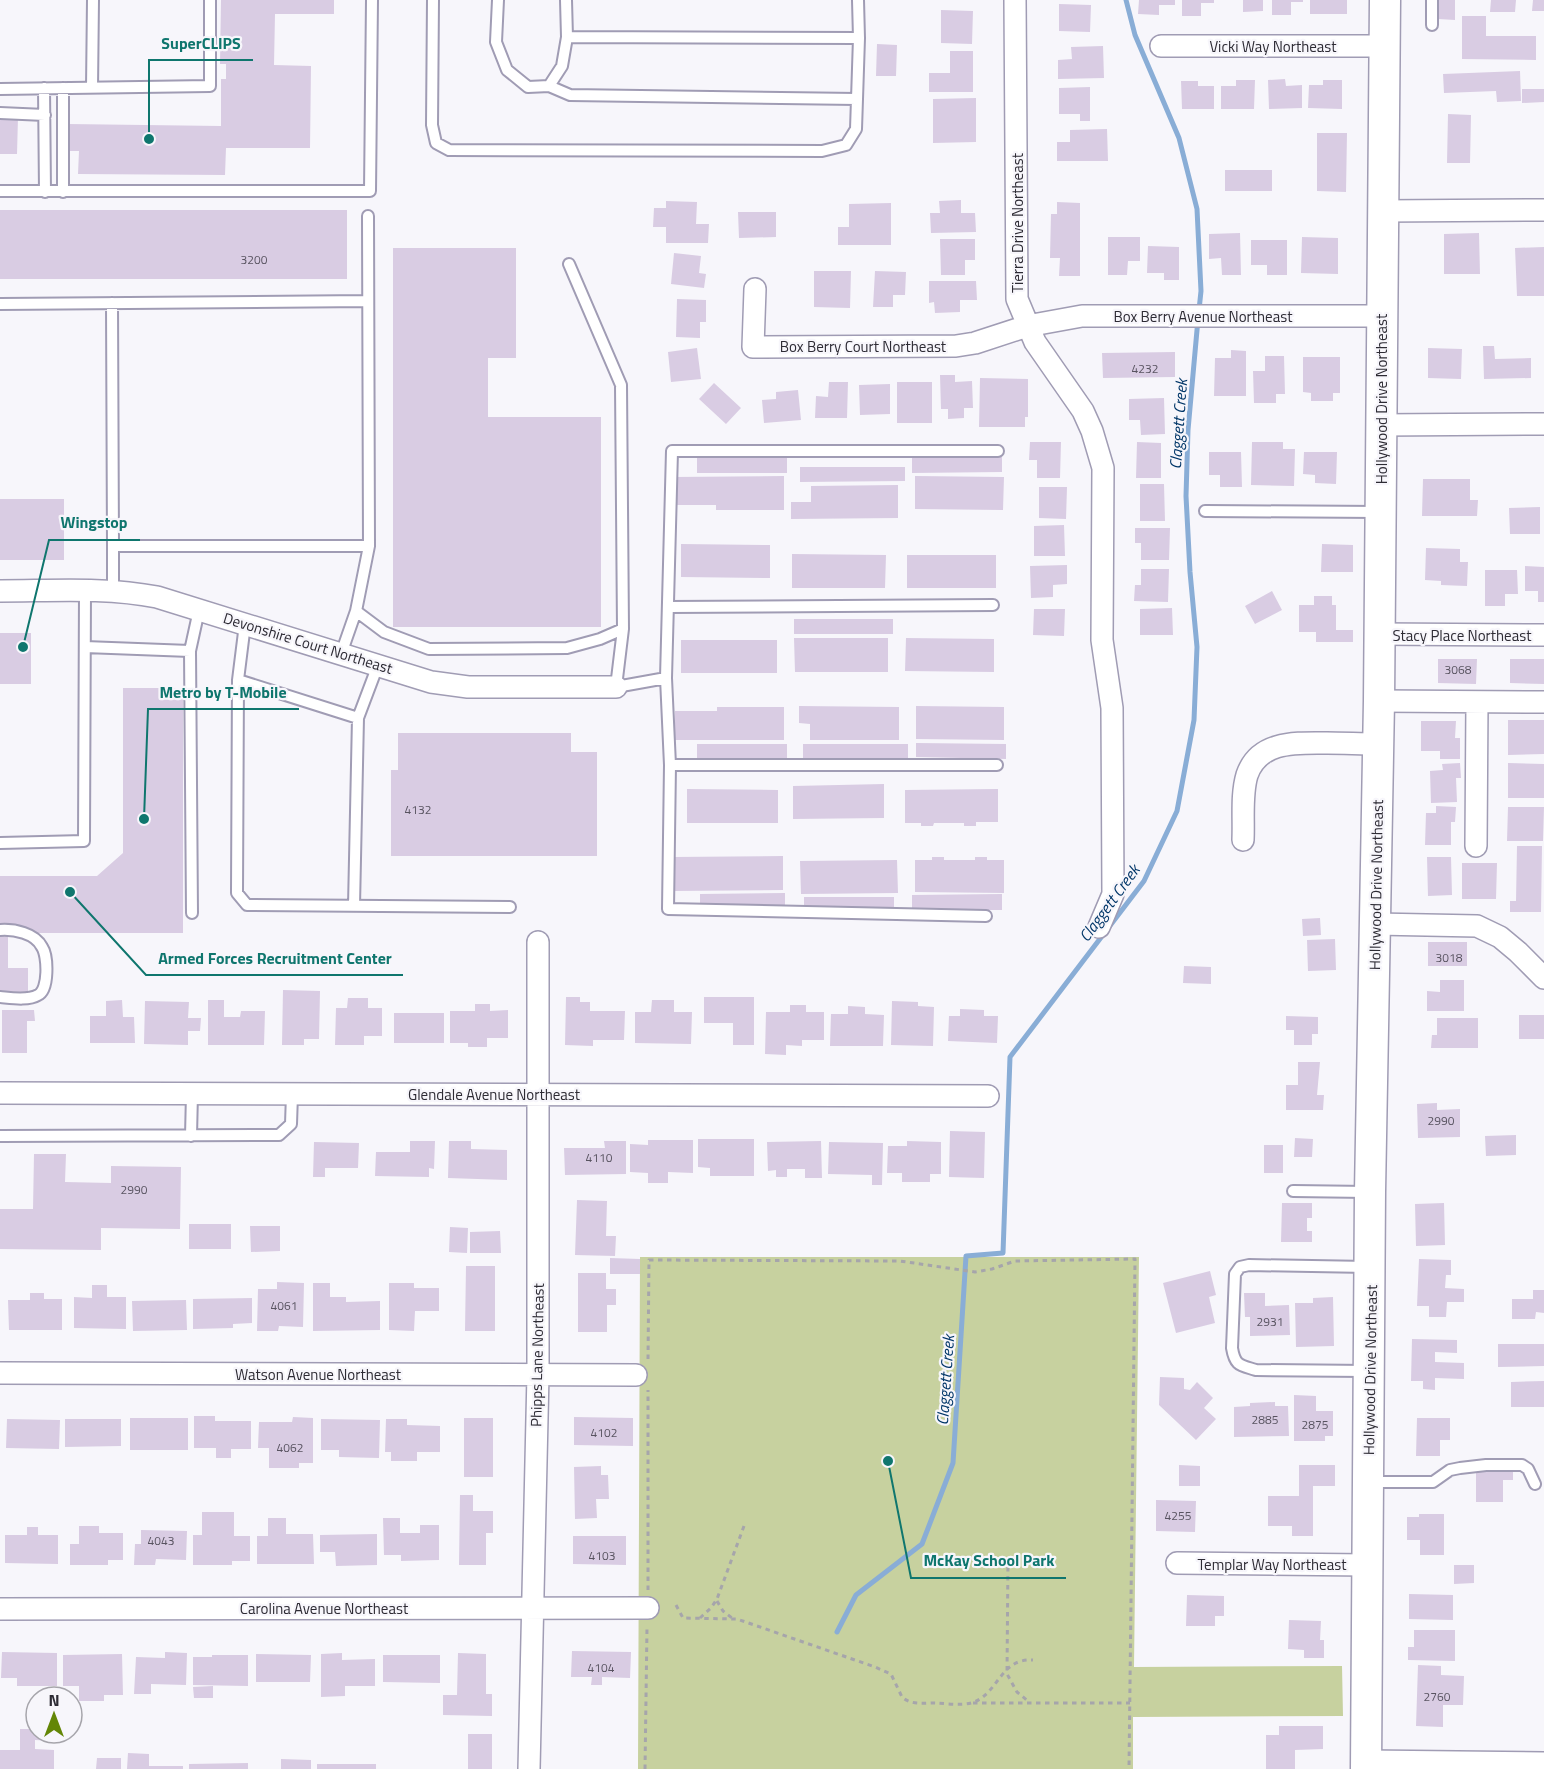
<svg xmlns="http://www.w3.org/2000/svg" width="1544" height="1769" font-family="'Titillium Web',sans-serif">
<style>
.green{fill:#c7d19f}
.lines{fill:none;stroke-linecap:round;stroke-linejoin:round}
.stream{stroke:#89add6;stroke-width:5}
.building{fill:#d9cce3}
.lane-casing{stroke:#a09cb4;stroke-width:14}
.street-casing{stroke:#a09cb4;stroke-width:24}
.secondary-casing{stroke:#a09cb4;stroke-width:33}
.path{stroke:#a6a5ab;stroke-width:3;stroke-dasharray:4.5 4.5;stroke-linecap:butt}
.lane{stroke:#fff;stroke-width:10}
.street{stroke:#fff;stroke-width:21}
.secondary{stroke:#fff;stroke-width:30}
.labels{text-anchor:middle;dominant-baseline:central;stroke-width:4.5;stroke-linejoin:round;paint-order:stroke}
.number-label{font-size:12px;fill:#585360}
.street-label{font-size:15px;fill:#2d2b34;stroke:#f7f6fb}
.water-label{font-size:16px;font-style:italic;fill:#003668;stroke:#f7f6fb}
.leader{fill:none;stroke:#0f766e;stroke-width:2}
.callout-dot{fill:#0f766e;stroke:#f7f6fb;stroke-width:2}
.callout-label{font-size:16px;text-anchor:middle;font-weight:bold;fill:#0f766e;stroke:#f7f6fb;stroke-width:4.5;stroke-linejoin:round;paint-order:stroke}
</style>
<rect width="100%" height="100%" fill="#f7f6fb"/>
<path class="green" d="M640,1257H1139L1134,1667L1342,1666L1343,1716L1133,1717V1769H638Z"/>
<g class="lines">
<path class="stream" d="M1126,0L1135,35L1179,138L1197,209L1201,291L1199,310
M837,1632L856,1595L922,1544L953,1463L966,1256L1003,1253L1010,1057L1144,881L1177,811L1194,720L1197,647L1190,572L1186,496L1188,430L1198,319"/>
</g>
<path class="building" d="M221,0H334V14H275L274,65L311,66L310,148H226L225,175L78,174L79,151H68V124L221,126V79H226V64H220Z
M1139,0H1175V5H1159V15L1138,14Z
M1182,0H1214V3H1201V16H1182Z
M1243,0H1263V11L1243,12Z
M1272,0H1303V2H1291V15H1272Z
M1310,0H1347V14H1310Z
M1438,0H1455V20L1438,19Z
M1491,0H1516L1515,12H1490Z
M1533,0H1544V11H1532Z
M1059,4L1091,5L1090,32L1059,31Z
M941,10L973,11L972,44L941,43Z
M1462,16H1486V36H1536V60L1462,59Z
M877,44L897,45L896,76H876Z
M1103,46L1104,78L1058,79V60L1072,59L1071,47Z
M950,51H973V92H929V73H950Z
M1520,71L1521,101L1497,102L1496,91L1444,93L1443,74Z
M1285,79L1286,86L1302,85V108L1269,109L1268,80Z
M1236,80H1255L1254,109H1221V86H1236Z
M1323,80H1342V109L1308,108L1309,85H1323Z
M1181,81H1198V86H1214V109H1182Z
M1090,87V121H1080V114H1059V88Z
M1522,89H1544V102L1522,103Z
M976,98V142L933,143V99Z
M1448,114L1471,115L1470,163H1447Z
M0,117H18L17,154H0Z
M1107,129L1108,161H1057V142H1070V130Z
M1317,133H1347L1346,192L1317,191Z
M1225,170H1272V191H1225Z
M961,200V213H975L976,232L931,233L930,213H940L939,201Z
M666,201L697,202L696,224H709L708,243H666V227H653L654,208H666Z
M1057,202L1080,203V276H1059L1060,258H1050L1051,214H1057Z
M891,203V245H838V227H849V204Z
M0,210H347V279H0Z
M738,212H776V237L739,238Z
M1240,233L1241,275H1222L1221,258L1209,259V234Z
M1479,233L1480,274H1444V234Z
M1108,237H1140V261H1128L1127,275H1108Z
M1302,237L1338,238V274L1301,273Z
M940,239H975V260H965V275H941Z
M1251,240H1287V275H1267V265H1251Z
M1148,246L1179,247V280H1164V273H1147Z
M1544,247V296H1517L1515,248Z
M393,248H516V358H488V417H601V627H393Z
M674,253L701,256L699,273L706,274L704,288L671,284Z
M814,271H851L850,308L814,307Z
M875,271L906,272L905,295H893V307H873Z
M929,281H976L977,300H960V312L935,313L934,302L929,303Z
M677,299L706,300V322H700V338L676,337Z
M1483,346H1494L1495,359L1531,358V378L1484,379Z
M697,348L701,379L671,382L668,352Z
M1428,348L1462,349L1461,379L1428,378Z
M1231,350L1246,351V396H1214L1215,358H1231Z
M1175,352V377L1103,378L1102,353Z
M1265,356H1284L1285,394H1276V403H1254L1253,371H1265Z
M1303,357H1340V393H1333V401H1311V393L1303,392Z
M940,375H955V382L972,381L973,408H964V418L948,419V409H941Z
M980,378L1028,379V417H1025V427H979Z
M829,382H848L847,418H815L816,396L828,397Z
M897,382H932V423H897Z
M714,383L741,408L726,424L699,399Z
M890,384V414L860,415L859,385Z
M798,390L801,420L764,423L762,400L776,399V392Z
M1164,398L1165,434L1141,435L1140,420H1129V399Z
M1030,442H1061L1060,478H1037V460H1029Z
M1137,442L1161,443V478H1136Z
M1252,442H1283V449H1295L1294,486L1251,485Z
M1209,452H1241L1242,487H1220V475H1209Z
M1304,452H1337L1336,484L1315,483V475L1303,474Z
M1002,457V472L912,473V458Z
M697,458H787V473H697Z
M800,467H905V481L800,482Z
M784,476V510H716V505H674L673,477Z
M915,476L1004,477L1003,510L915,509Z
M1423,479H1470V500H1478L1477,516H1422Z
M1140,484H1164L1165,521H1140Z
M898,485V518L791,519V502H811V486Z
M1039,487H1067L1066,519L1039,518Z
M0,499H64V560H0Z
M1540,507V534H1510L1509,508Z
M1064,525L1065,556H1034V526Z
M1135,528H1170L1169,560H1141V543H1135Z
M681,544L770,545V578L681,577Z
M1322,544L1353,545V572H1321Z
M1426,548L1460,549V562H1468L1467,586L1441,585V581L1425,580Z
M792,554L886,555L885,588H792Z
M907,555H996V588H907Z
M1067,565V584L1053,585V597L1031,598L1030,566Z
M1525,566L1544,567V602H1538V591H1525Z
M1141,569H1169L1168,602L1134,601L1135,585H1141Z
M1485,570H1517L1518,594H1505V606H1485Z
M1272,591L1282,610L1255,624L1245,606Z
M1314,596H1332V605H1336V630H1353V642H1316V632H1299V605H1314Z
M1172,608L1173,635H1140V609Z
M1034,609H1065L1064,636L1033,635Z
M794,619H893V634H794Z
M0,633H31V684H0Z
M794,638H888V672H795Z
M906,638L994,639V672L905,671Z
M681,640H777V673H681Z
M1438,659H1477L1476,684L1438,683Z
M1510,659H1544V684L1510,683Z
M123,688H183V933H0V876H97L123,853Z
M799,706L899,707V740H810V724L799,723Z
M916,706L1004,707V740L916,739Z
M717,707H784V740H675V711H717Z
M1508,720H1544V754L1508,755Z
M1421,721H1456L1455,738H1460V759H1440V751H1421Z
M398,733H571V752H597V856H391V770H398Z
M916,743L1006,744V759L916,757Z
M697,744H787V759H697Z
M803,744H908V759H803Z
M1460,763L1461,778H1456L1457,802L1431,803L1430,771L1443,770L1442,764Z
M1508,763L1544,764V798H1508Z
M884,784V818L793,819V786Z
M687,789L778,790V823H687Z
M998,789V822H976V826H964V823H934L933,826H921V823H905V790Z
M1436,806L1456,807L1455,822H1451V845H1425L1426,813H1436Z
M1508,807H1544L1543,841H1507Z
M1517,846H1542L1541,912H1510V901H1516Z
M783,856V890L673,891V857Z
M932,857H944V860H975V857H987V860H1004V893L915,892V860H932Z
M1427,857H1451L1452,895L1428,896Z
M897,860L898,893L801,894L800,861Z
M1462,863H1497L1496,899H1462Z
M785,893V908L700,909V894Z
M1002,894V910H912V895Z
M804,897H894V912L804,911Z
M1320,918L1321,935L1303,936L1302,919Z
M0,935H8V968H28V992H0Z
M1335,939L1336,970L1308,971L1307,940Z
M1428,942H1467V966H1428Z
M1184,966L1211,967V984L1183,983Z
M1440,980H1464V1011H1427V991L1440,992Z
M283,990L320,991L319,1039H304V1045H282Z
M566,997H580V1002H590V1011H625L624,1040H593V1046L565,1045Z
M704,997H754V1045H733V1023H704Z
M348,998H368V1008H382V1036H364V1045H335L336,1008H347Z
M122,1000L123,1017H134L135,1043H90V1016H106V1001Z
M208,1000H224V1017H240L241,1011H265L264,1045H208Z
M652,1000H674V1012H692L691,1044L635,1043V1012H651Z
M145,1001L189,1002L188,1018H201L200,1031H188V1045L144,1044Z
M892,1001L918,1002V1006L934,1007L933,1046L891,1045Z
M475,1004H490V1011L508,1010V1038H487V1047H468V1043H450V1011H475Z
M790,1005H806V1012H824V1040H802V1046L786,1045V1055L765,1054L766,1012H790Z
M848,1006L865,1007V1014L884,1015L883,1046H830L831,1014H848Z
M960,1009L984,1010V1016H998L997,1043L948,1041L949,1016H960Z
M2,1010H34L35,1021H27V1053H2Z
M394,1013H444V1043H394Z
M1519,1015H1544V1039H1519Z
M1286,1016L1318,1017V1034H1312V1045H1294V1030H1286Z
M1437,1018H1478V1048H1431L1432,1035H1437Z
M1298,1062H1320L1317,1095H1324L1323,1110H1286V1085H1298Z
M1437,1103V1110L1460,1109V1137L1418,1138L1417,1104Z
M950,1131L985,1132L984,1178L949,1177Z
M1516,1135V1155L1486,1156L1485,1136Z
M1295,1138L1313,1139L1312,1157H1294Z
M698,1139H754V1176H710V1168L698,1167Z
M648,1140H693V1173L668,1172V1183H648V1173L630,1172V1144L648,1145Z
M410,1141H435L434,1169L429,1168V1177L375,1176L376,1152H410Z
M449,1141H471V1149L507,1150V1180L448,1178Z
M604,1141H626V1174L565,1175L564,1148H605Z
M821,1141L822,1178H805V1169H787V1177H776V1170L768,1171L767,1142Z
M907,1141L941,1142V1174H930V1182H902V1173H887L888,1146H907Z
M314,1142L359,1143L358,1168H325V1177H313Z
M829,1142L883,1143L882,1185H872V1175L828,1174Z
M1264,1145H1283V1173H1264Z
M34,1154H66L65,1182L111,1183V1166L181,1167L180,1229L101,1228V1250L0,1249V1209H33Z
M577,1200L607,1201L606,1236H616L615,1256L575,1255Z
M1282,1203H1312V1218H1307V1231H1312V1242H1281Z
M1444,1203L1445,1245L1416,1246L1415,1204Z
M189,1224H231V1249H189Z
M250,1226H280V1251L251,1252Z
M450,1227L468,1228L467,1253L449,1252Z
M500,1231L501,1253H470V1232Z
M610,1258L640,1259V1274H610Z
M1419,1259L1451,1260V1275H1446L1445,1288L1464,1289V1302H1447L1446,1317H1429V1306H1417Z
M466,1266H495V1331H465Z
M1210,1271L1216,1295L1209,1297L1215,1323L1176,1333L1163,1283Z
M578,1273H606V1289H616V1305H607V1332H578Z
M277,1282L304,1283L303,1327L279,1326L278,1331H257L258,1289H277Z
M313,1283H330V1297H346V1302L380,1301V1330L313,1331Z
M389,1283H414V1288H439V1311H415L414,1331L389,1330Z
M92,1285H107V1297H126V1329L74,1328V1297L92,1298Z
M1533,1290H1544V1313L1536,1312L1535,1319H1512V1299H1533Z
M30,1293H44V1299H62V1330H9L8,1300H30Z
M1244,1293H1265V1306L1289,1305L1290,1335L1250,1336V1317H1245Z
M1333,1297L1334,1346L1296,1347L1295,1303H1313V1298Z
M252,1298V1323L233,1324V1328L193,1329V1299Z
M186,1300L187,1330L133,1331L132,1301Z
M1412,1339L1457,1340V1353L1435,1352V1362L1464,1363V1379L1435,1378V1390L1423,1389V1381H1411Z
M1498,1344H1544V1366L1498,1367Z
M1160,1377L1184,1378V1389L1190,1390L1197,1382L1213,1398L1204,1408L1216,1419L1196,1440L1159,1405Z
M1544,1381V1407H1511V1382Z
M1294,1395L1316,1396V1411H1333V1436H1325V1441H1294Z
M1275,1402V1406H1288L1289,1436L1234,1437V1407L1250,1406V1403Z
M194,1416H215V1421H251V1449H231V1458H216V1448H194Z
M293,1417L313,1418V1463H299V1468H269V1448H258L259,1422H292Z
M574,1417L633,1418V1446L574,1445Z
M130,1418H188V1450H130Z
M464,1418H493V1477H464Z
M1417,1418H1450V1440H1440V1456H1416Z
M7,1419L60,1420L59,1449L6,1448Z
M65,1419H121V1446L65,1447Z
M321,1419L380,1420L379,1458L339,1457V1450H321Z
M386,1419H407V1425L440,1426V1452H417V1461H391V1452H385Z
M1179,1465L1200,1466V1486H1179Z
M1299,1465H1335V1486H1313V1536H1292V1526H1268V1496H1299Z
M601,1466V1475H608L609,1499H596L597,1518L575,1519L574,1467Z
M1513,1468V1480H1503V1502H1476V1469Z
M460,1495H473V1511H493V1533H486V1565H459Z
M1156,1500L1196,1501L1195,1532L1156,1531Z
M202,1512H234V1536H250V1561H232V1565H193V1535H202Z
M1419,1514H1444V1555H1420V1540H1407V1517H1419Z
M268,1518H286V1534H313L314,1564H257V1536H268Z
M383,1518H400V1533H420V1525H439V1560L401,1561V1555H384Z
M79,1526H99V1533H123V1560H108V1565H70V1544H79Z
M27,1527H38V1535H58V1564L5,1563V1535H27Z
M141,1530L187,1531L186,1560L156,1559L155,1565H134L135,1544H141Z
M377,1534V1565L336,1566L335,1552H320V1535Z
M573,1536H626V1565L573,1564Z
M1454,1565H1474V1583L1454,1584Z
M1409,1594L1453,1595V1620L1409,1619Z
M1187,1595L1224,1596V1616H1215V1626H1186Z
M1289,1620L1321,1621L1320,1640H1324V1658H1304V1650L1288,1649Z
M1414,1630H1455V1661L1408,1660V1647H1414Z
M572,1651L631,1652L630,1678L602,1677V1685H591L592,1677H571Z
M2,1652L57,1653V1686H17V1678H1Z
M165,1652L187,1653L186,1685L151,1684V1694H134L136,1657L165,1658Z
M342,1653V1660L375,1659V1686H345V1696L321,1697V1654Z
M458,1653L486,1654V1694H492V1716L443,1715V1695H457Z
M122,1654L123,1695H104V1701H79V1686H63V1655Z
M256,1654L311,1655L310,1682H256Z
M212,1655H248V1686L193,1685V1657H212Z
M383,1655H440V1683L383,1682Z
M1418,1665L1441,1666V1675L1464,1676L1463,1705H1443V1727L1416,1726Z
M213,1686V1698H194L193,1687Z
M1279,1726H1323V1749L1295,1750V1769H1266V1735H1279Z
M20,1729H36V1733H54V1741L35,1740V1749L54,1750V1769H0V1750H20Z
M468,1734H492V1769H468Z
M128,1753L149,1754V1766H183V1769H127Z
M97,1758H121V1769H96Z
M281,1759L311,1760V1769H281Z
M248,1763V1769H189V1764Z
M317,1764H376V1769H317Z"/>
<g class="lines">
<defs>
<path id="lane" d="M433,0L432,125L436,143L449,150L822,151L846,145L856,129L857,99
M498,0L496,42L507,70L528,87L549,86L570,95L857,99L859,38L858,0
M1432,25V0
M567,37L859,38
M549,86L562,66L567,37L566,0
M44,88L45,192
M63,88V192
M92,88L93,0
M0,89L210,86V0
M0,113L45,115
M0,191H370L372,0
M569,264L621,385L623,629L616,687L666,678L670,765L668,909L986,916
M112,303L113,546
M0,304L368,301
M1205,511L1380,512
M113,591V546H369L368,216
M668,607L993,605
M356,611L384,632L429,649L567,648L600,639L623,629
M245,624L238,680L237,893L247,905L510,907
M85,647L190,651
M341,654L356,611L369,546
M666,678L672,451H998
M238,680L358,718
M670,765H997
M0,843L84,841L85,591
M354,906L358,718L378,665
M192,913L190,651L199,610
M0,930C14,929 35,933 42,947C48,956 49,990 38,995C28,1001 11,998 0,997
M0,1136L279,1135L291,1124L292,1094
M191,1136L192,1093
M1293,1191L1368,1192
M1368,1267L1249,1265L1240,1267L1235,1274L1232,1348C1235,1366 1240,1365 1256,1370L1368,1371
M1369,1482H1433L1450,1470L1460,1468L1486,1465H1522L1528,1469L1535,1484"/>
<path id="street" d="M1015,0L1017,299L1035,342L1083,411L1092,431L1103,468L1102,640L1112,708L1113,894L1099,927
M1161,46H1384
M1383,211L1544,210
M755,289L753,347L956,346L975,343L1027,326L1082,316H1381
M1380,425L1544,424
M0,591C52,591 105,587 157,597L431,682L468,687H616
M1379,634L1544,635
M1379,701L1544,702
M1243,840C1244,819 1241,795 1247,775C1259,740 1297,743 1327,743C1344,743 1361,744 1378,744
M1476,846L1477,702
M1376,924L1477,926L1500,937L1518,952L1544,978
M0,1093L988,1096
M0,1373L636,1375
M1177,1563L1368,1565
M0,1609L648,1608
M1366,1761L1544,1763
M529,1769L538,1374V942"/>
<path id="secondary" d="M1366,1769L1370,1192L1379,701L1385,0"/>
</defs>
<use href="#lane" class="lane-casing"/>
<use href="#street" class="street-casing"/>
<use href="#secondary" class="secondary-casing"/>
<path class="path" d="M648,1359L649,1260L900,1261L975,1272L992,1269L1015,1261L1135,1259L1129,1769
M1008,1558L1007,1674L1017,1692L1028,1701
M648,1590V1390
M717,1601L723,1611L732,1618
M676,1605L683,1618L737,1619L875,1667L891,1674L902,1697C911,1705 922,1703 933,1703C945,1703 960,1706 971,1703C999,1695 999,1658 1033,1660
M700,1618L711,1608L717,1599L744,1526
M973,1703H1130
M645,1769L647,1627"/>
<use href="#lane" class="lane"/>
<use href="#street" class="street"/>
<use href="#secondary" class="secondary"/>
</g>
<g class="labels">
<g class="number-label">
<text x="254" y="259">3200</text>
<text x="1145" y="368">4232</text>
<text x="1458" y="669">3068</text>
<text x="418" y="809">4132</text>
<text x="1449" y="957">3018</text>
<text x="1441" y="1120">2990</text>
<text x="599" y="1157">4110</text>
<text x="134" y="1189">2990</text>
<text x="284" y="1305">4061</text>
<text x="1270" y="1321">2931</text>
<text x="1265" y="1419">2885</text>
<text x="1315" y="1424">2875</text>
<text x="604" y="1432">4102</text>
<text x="290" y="1447">4062</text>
<text x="1178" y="1515">4255</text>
<text x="161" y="1540">4043</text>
<text x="602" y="1555">4103</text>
<text x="601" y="1667">4104</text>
<text x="1437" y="1696">2760</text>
</g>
<g class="street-label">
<text x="1273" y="46">Vicki Way Northeast</text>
<text transform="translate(1017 223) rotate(-90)">Tierra Drive Northeast</text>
<text x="1203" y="316">Box Berry Avenue Northeast</text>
<text x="863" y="346">Box Berry Court Northeast</text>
<text transform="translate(1381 399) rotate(-90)">Hollywood Drive Northeast</text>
<text x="1462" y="635">Stacy Place Northeast</text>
<text transform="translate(308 643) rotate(17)">Devonshire Court Northeast</text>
<text transform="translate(1376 885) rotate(-89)">Hollywood Drive Northeast</text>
<text x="494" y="1094">Glendale Avenue Northeast</text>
<text transform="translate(537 1355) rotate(-89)">Phipps Lane Northeast</text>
<text transform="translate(1370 1370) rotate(-89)">Hollywood Drive Northeast</text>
<text x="318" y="1374">Watson Avenue Northeast</text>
<text x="1272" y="1564">Templar Way Northeast</text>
<text x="324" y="1608">Carolina Avenue Northeast</text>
</g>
<g class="water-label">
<text transform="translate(1178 424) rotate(-86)">Claggett Creek</text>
<text transform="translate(1109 903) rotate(-54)">Claggett Creek</text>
<text transform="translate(945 1380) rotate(-86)">Claggett Creek</text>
</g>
</g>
<path class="leader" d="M149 139L149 60H253M23 647L49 540H140M144 819L148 709H299M70 892L146 975H403M888 1461L911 1578H1066"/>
<g class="callout-dot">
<circle cx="149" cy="139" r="6"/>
<circle cx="23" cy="647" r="6"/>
<circle cx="144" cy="819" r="6"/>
<circle cx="70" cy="892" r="6"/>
<circle cx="888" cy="1461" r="6"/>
</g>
<g class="callout-label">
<text x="201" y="49">SuperCLIPS</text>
<text x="94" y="528">Wingstop</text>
<text x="223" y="698">Metro by T-Mobile</text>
<text x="275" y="964">Armed Forces Recruitment Center</text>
<text x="989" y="1566">McKay School Park</text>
</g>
<g transform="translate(54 1715)"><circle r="28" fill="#f7f6fb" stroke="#a6a5ab" stroke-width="1.5"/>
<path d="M0-4.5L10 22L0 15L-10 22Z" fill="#638606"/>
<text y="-9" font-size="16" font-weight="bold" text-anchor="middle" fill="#2d2b34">N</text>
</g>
</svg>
